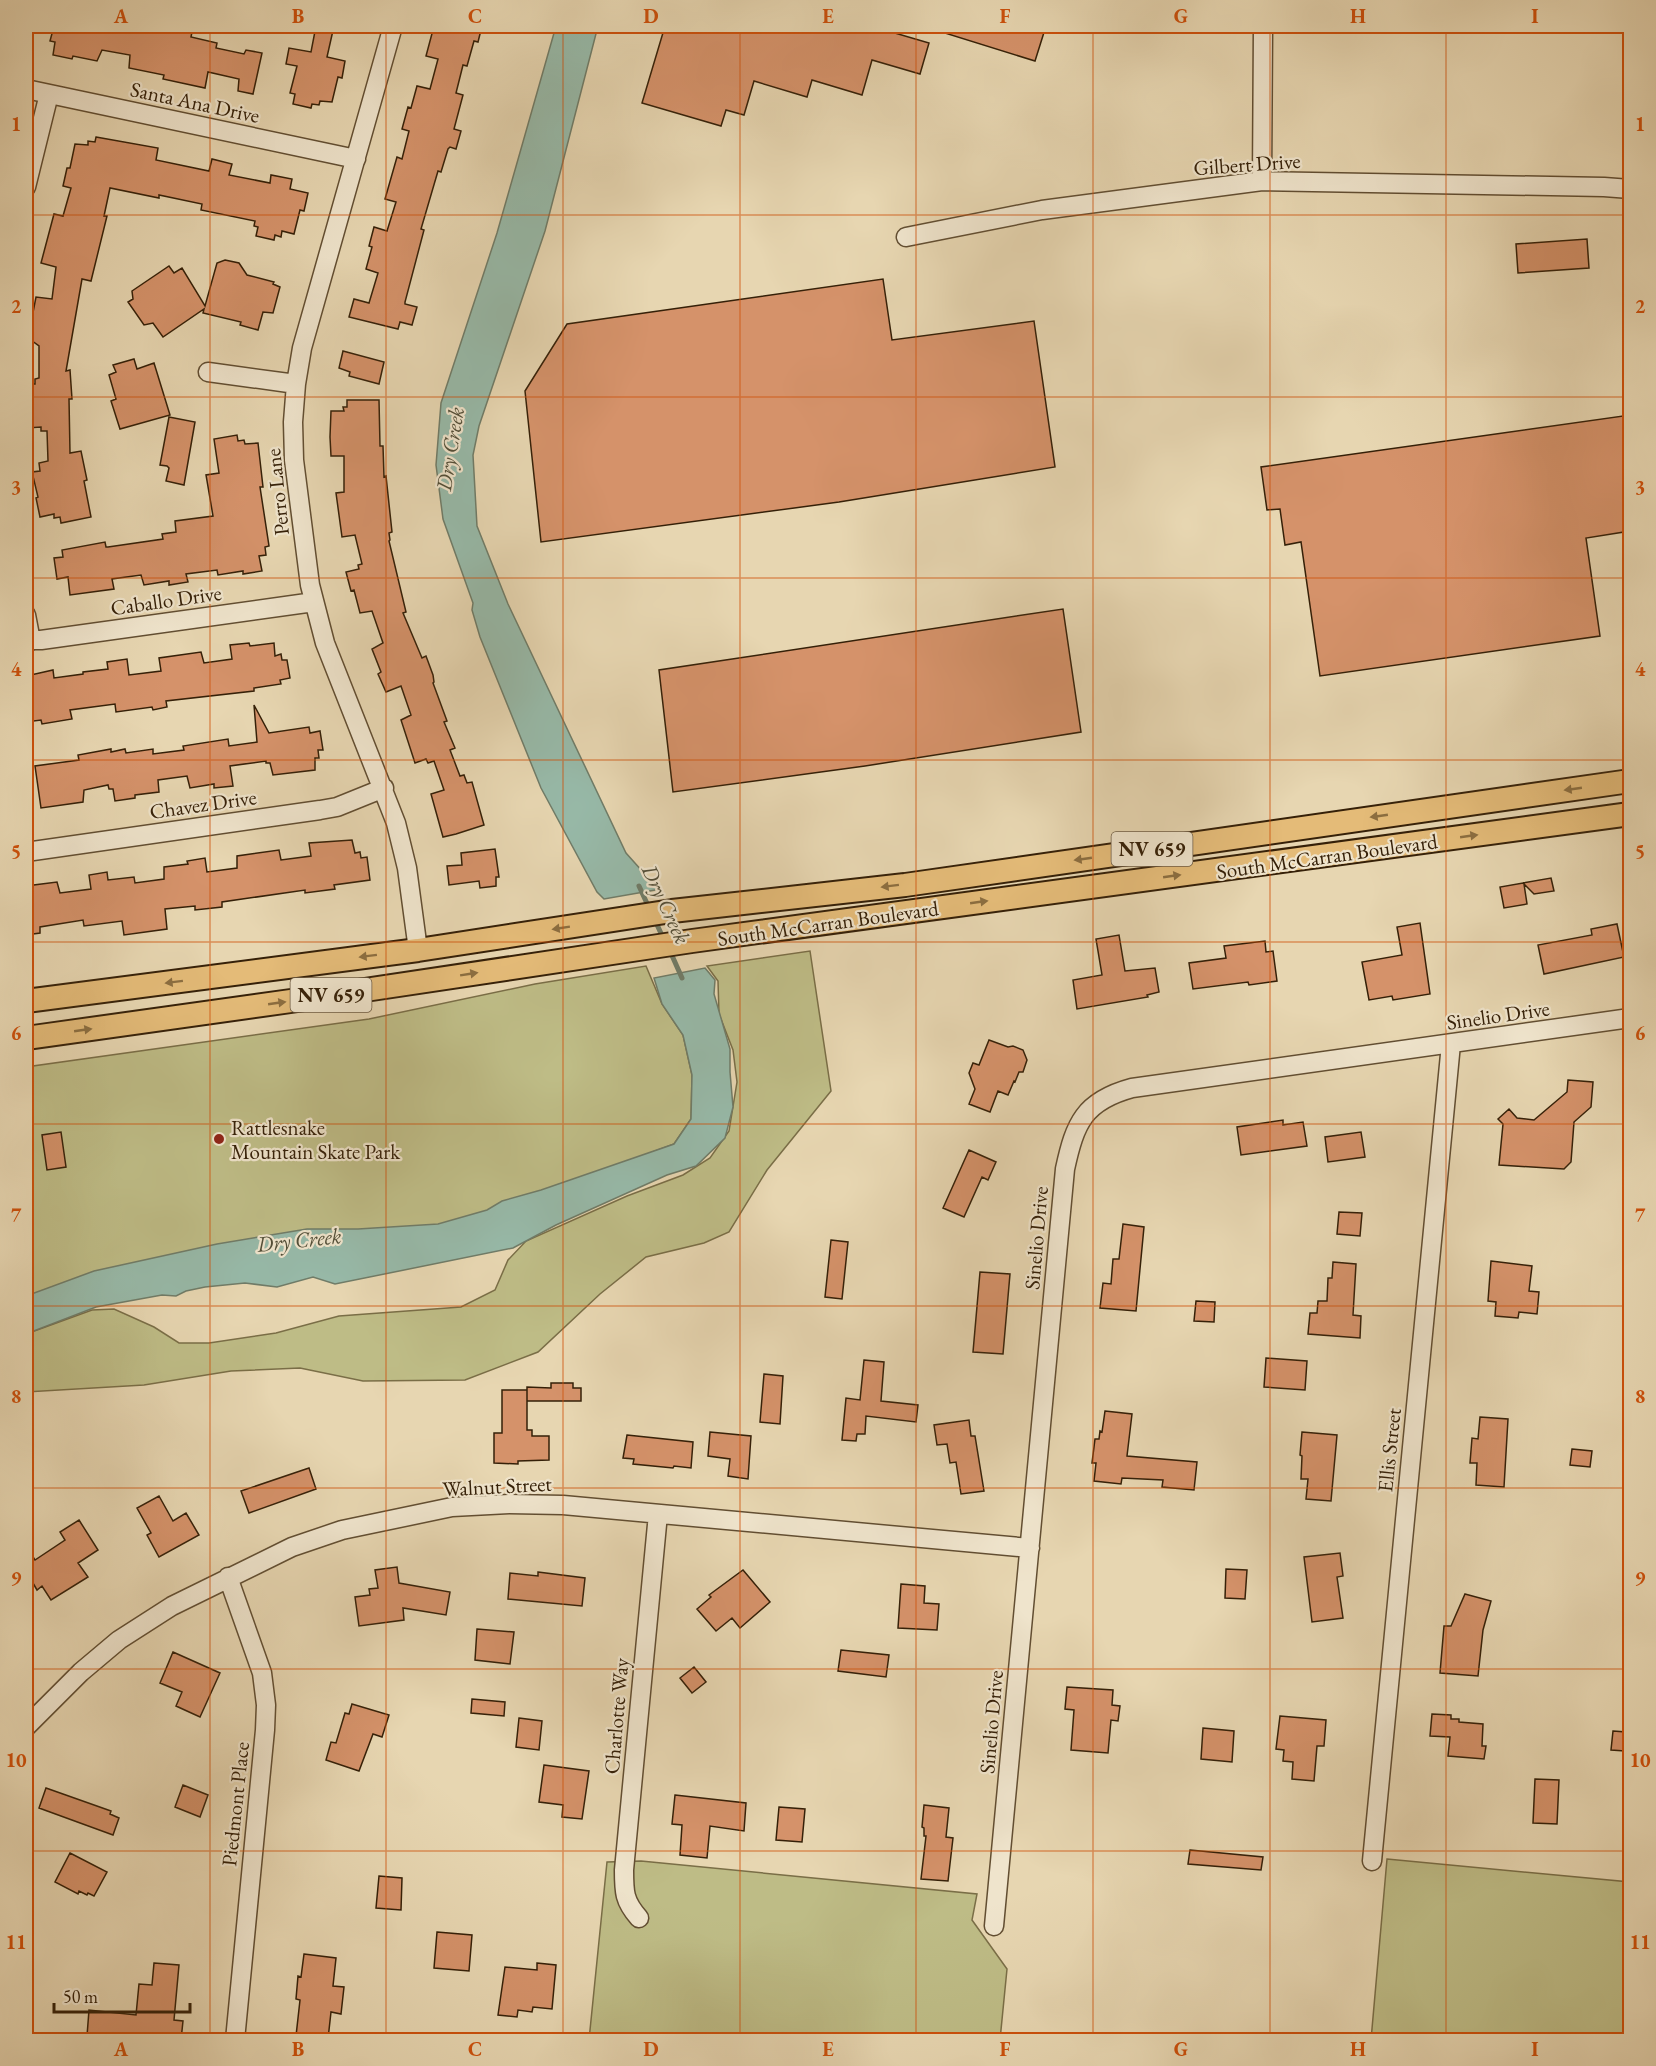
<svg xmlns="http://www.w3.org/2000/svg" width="1656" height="2066" font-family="'EB Garamond',serif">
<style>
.green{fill:#bebc86;stroke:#7a6e47;stroke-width:1.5}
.water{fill:#97b9a8;stroke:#707c68;stroke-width:1.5}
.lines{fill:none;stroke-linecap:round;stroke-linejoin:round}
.stream{stroke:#707c68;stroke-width:5}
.building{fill:#d5926a;stroke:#352008;stroke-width:1.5}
.minor-casing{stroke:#624e32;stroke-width:21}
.major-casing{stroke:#352008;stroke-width:26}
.minor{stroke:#efe4cc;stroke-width:18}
.major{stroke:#e4bb78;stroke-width:22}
.oneway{fill:#8c6e40}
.grid{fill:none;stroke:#cd500b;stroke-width:1.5;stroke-opacity:0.55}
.poi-dot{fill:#8f2418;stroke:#efe4cc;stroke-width:2}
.labels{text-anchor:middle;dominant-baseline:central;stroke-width:4.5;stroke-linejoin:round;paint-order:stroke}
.shield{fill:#efe4cc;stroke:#6d5b43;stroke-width:1.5}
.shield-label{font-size:20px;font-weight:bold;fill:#352008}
.street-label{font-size:21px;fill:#352008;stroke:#efe4cc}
.poi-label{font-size:21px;fill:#352008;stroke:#efe4cc;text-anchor:start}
.water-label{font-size:22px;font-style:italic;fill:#524e38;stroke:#efe4cc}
.neatline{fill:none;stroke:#cd500b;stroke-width:2}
.grid-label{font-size:20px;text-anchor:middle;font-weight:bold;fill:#cd500b}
</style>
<rect width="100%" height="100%" fill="#e7d6b1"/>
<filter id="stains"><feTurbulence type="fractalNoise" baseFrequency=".00333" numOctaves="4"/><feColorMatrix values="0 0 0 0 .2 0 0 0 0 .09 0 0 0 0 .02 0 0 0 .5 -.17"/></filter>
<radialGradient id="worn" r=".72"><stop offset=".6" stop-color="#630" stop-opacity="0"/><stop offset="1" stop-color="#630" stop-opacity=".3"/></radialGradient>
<path class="green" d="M810,951L831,1091L767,1170L729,1232L704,1243L646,1257L600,1294L538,1352L465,1380L363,1381L300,1368L231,1371L144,1385L26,1392V1334L92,1310L114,1309L154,1327L179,1343H209L276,1333L339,1316L461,1307L495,1290L508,1260L526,1241L627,1196L683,1175L710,1158L729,1131L737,1082L733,1050L719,1014L718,981L707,966Z
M646,966L662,1004L683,1035L692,1075L691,1119L674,1144L453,1227L26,1297V1067L369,1019L535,984Z
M1387,1859L1630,1882V2040H1371Z
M641,1861L977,1894L972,1920L1007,1969L1000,2040H589L607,1862Z"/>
<path class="water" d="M556,26H598L545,231L479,426L473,455L477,526L508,604L626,853L651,881L661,889L604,899L597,892L541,788L480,637L472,610L473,603L443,519L436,465L441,403L497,233Z
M705,968L715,980L714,994L730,1049V1072L733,1107L725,1138L696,1166L667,1175L556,1225L513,1248L335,1284L313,1277L277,1287L245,1283L205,1287L186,1291L176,1296L162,1295L96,1307L26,1334V1296L94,1271L217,1244L307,1229H358L438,1224L487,1210L502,1201L541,1190L674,1144L691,1119L692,1075L683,1035L662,1004L654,978Z"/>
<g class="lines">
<path class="stream" d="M639,886L650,910
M654,918L664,940
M670,951L682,978"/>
</g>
<path class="building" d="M54,26H134L162,31L164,26H180L179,30L192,32L191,37L217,43L216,48L244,54L246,50L262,53L253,94L238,91L239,79L208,72L205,88L163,79L164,75L129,68L130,55L102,50L97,61L73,56L72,59L53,55L55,42L50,41Z
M316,26H334L327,57L345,61L342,78L338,77L332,102L320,101L319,105L312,104L311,108L293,104L295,94L290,93L297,66L286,64L289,48L311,52Z
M434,26H482L478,42L474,41L467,66L463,65L456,93L463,95L454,129L461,131L456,149L450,147L448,149L441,172L438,171L421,229L424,230L405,302V304L417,307L412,325L400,322L398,329L349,317L354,299L369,303L378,273L366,269L372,247L369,246L374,227L387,231L396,202L385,199L397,157L402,159L409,131L402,129L408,107L411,108L417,86L430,89L438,59L426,56Z
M665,26H871L929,43L920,74L872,60L862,95L812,80L807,97L754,81L744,115L726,110L721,126L642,103Z
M932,26H1046L1035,61L932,29Z
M96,137L158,148L156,160L209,171L212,159L232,164L229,175L270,183L271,175L292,179L290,189L308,193L304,211L300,210L294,234L282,231L281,237L275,235L274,240L256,236L258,227L254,226L255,221L201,210L202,204L159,195V198L110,188L104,216H107L91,281L82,279L66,371L70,370L72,399H69L70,453L81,451L87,480L84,481L91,517L61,523L60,517L54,518V514L40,517L36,498L38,497L32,472L40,471L39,463L48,461L47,431H41V427L27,428L26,384H35V379L39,378V346L28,338L36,297L52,299L56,267L41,263L54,214L63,216L71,188L63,186L67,168H70L75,144L88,145V141L95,142Z
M1587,239L1589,268L1518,273L1516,244Z
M225,260L239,263L247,275L274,282L273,284L280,287L273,313L263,312L258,330L240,325L241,322L203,313L204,309L163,337L153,323L144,325L128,302L133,299L132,291L169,266L174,273L182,268L205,306L217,263Z
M883,279L892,340L1034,321L1055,467L839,502L541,542L525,391L567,324Z
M343,351L384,362L379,384L349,376L350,372L339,368Z
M134,359L137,369L154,363L170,415L120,429L111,401L116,399L109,375L116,372L113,365Z
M347,400H379L380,446H383L384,477L386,476L392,532L389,533L390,540L389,541L406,612L403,613L422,658L426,656L433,675L434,682L433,683L447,721L444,722L455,748L450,750L460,776L464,775L467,783L472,782L484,825L456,834L443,837L431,794L444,790L434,761L428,763L426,759L415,763L401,720L411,715L401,686L386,692L378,674L381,672L372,649L383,643L372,611L360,613L354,590L351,591L346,572L359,569L358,565L362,564L355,535L342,537L336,493L344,492V456H331L330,437L331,411H344L343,407H347Z
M1630,415V531L1586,538L1600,636L1320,676L1301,542L1285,545L1280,509L1267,510L1261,467Z
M169,417L195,422L184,485L166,481L169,468L167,466L160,465Z
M237,435L238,441L244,440L245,444L258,443L263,487H260L269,546L265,547L266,555L259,556L262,571L243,574V571L218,575L217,570L186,574L188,582L169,585V581L144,585L141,575L112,579L114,589L70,595L68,577L57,579L54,558L63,557L62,550L105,542L106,547H108L163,539L162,534L176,532L175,521L213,516L206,475L219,473L214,439Z
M1063,609L1081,732L865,766L673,792L659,670Z
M249,643L250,646L274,643L275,656L281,654L282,660H287L290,678L280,680L281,684L254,688V691L166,701L167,707L153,710L152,707L116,712L115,704L70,710L72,719L42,724L41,720L26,722V676L53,670L54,678L83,674V672L108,669L107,662L127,659L129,675L161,671L159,658L201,652L204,663L232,659L230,645Z
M254,705L269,733L309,727L310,733L320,731L323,750H318L319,758H315V770L273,775L270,763H266V761L230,766L233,786L214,788V784L190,788L187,776L158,780L159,792L135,795V798L115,801L113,789H109L108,785L84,790L83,802L41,808L35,766L79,760L78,755L111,749V752L125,749L126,753L153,749V754L184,750L183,746L228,739L229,746L257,742Z
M352,840L355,853L360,852L361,858L367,857L370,880L334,885L335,889L305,893V890L222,902V907L195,910V906L165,909L167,929L124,935L122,921L84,926L83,920L40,927V933L26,935V886L57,882L60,893L91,889L89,875L107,872L108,880L134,877L135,883L164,879V867L188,864L187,861L205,858L207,872L237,868V856L279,850L281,860L311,856L309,843Z
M495,849L499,877H496V886L480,888L479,881L449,885L447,866L462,865L461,853Z
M1551,878L1554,891L1534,894L1524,884L1527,904L1504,908L1500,887Z
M1420,923L1430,994L1393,1000L1392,996L1369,1000L1362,962L1402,955L1397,927Z
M1617,924L1624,957L1544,974L1538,945L1592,935L1591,929Z
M1119,935L1125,971L1155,968L1159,992L1147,995L1148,997L1077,1009L1073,980L1102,975L1096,939Z
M1265,941L1266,952L1273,951L1277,981L1249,985L1248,982L1193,989L1189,963L1226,958L1224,946Z
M989,1040L1008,1047L1013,1046L1023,1050L1027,1060L1023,1072H1019L1015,1082L1014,1081L1008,1095L998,1091L990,1112L969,1104L975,1089L969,1073L973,1063L979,1065Z
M1568,1080L1593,1082L1591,1107L1574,1122L1571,1162L1564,1169L1499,1165L1503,1124L1498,1119L1509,1109L1517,1118L1534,1120L1567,1092Z
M1283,1120V1125L1303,1122L1307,1146L1241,1155L1237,1127Z
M61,1132L66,1167L47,1170L42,1135Z
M1361,1132L1365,1157L1328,1162L1325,1137Z
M969,1150L996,1162L988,1180L982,1177L964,1217L943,1208Z
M1339,1212L1362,1213L1360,1236L1337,1234Z
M1123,1224L1144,1227L1136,1311L1100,1308L1103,1283L1111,1284L1113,1259H1119Z
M831,1240L848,1242L842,1299L825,1297Z
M1491,1261L1532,1266L1529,1291L1539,1292L1537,1314L1519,1312L1518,1318L1495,1316L1496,1302L1488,1301Z
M1333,1262L1356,1264L1353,1315L1361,1316L1360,1338L1308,1334L1310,1313H1317L1318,1301H1327L1328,1278H1332Z
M980,1272L1010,1274L1003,1354L973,1352Z
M1196,1301L1215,1302L1214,1322L1194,1321Z
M1266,1358L1307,1361L1305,1390L1264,1387Z
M864,1360L884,1362L881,1401L918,1405L916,1422L866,1416L865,1434H857L856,1441L842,1440L846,1398L860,1400Z
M764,1374L783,1376L780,1424L760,1422Z
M551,1383H573V1388H581V1401H527V1387L551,1388Z
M502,1390H527V1430H532V1436H549V1460L518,1461V1464L494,1463V1433H502Z
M1105,1411L1132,1414L1127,1456L1197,1462L1194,1490L1162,1487L1163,1480L1122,1478L1121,1484L1094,1481L1096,1463H1092L1095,1439H1099L1100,1431L1102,1432Z
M1480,1417L1508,1419L1504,1487L1476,1485L1477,1463H1470L1472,1438L1478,1439Z
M969,1420L971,1436H975L984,1491L961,1494L956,1462L950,1463L947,1444L937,1445L934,1425Z
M710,1432L751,1436L748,1479L728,1476L730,1459L708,1456Z
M1302,1432L1337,1435L1331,1501L1306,1499L1308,1479H1301L1302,1456L1300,1455Z
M627,1435L693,1442L691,1468L674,1466L673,1468L633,1464L634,1459L623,1458Z
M1572,1449L1592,1451L1590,1467L1570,1465Z
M309,1468L316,1489L249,1513L241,1491Z
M159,1496L173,1521L186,1513L199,1535L159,1557L147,1535L151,1533L137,1508Z
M79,1520L98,1550L78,1563L88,1577L51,1600L42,1586L37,1590L26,1571V1546L35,1560L65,1540L60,1532Z
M1340,1553L1343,1576L1337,1577L1343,1618L1312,1622L1304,1557Z
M397,1567L399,1583L450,1592L446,1615L403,1608L404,1620L359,1626L355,1597L370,1595L369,1589L378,1588L375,1570Z
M1226,1569L1247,1570L1245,1599L1225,1598Z
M743,1570L770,1602L740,1628L732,1618L716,1631L697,1609L711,1597L709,1595Z
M538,1572L585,1578L582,1606L508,1599L510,1573L538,1576Z
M901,1584L925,1586L924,1603L939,1604L937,1630L898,1628Z
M1465,1594L1491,1601L1483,1630L1478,1676L1440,1673L1444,1626H1451Z
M477,1629L514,1632L510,1664L475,1660Z
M841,1650L889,1655L886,1677L838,1671Z
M173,1652L220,1673L200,1717L176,1706L182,1692L160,1683Z
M694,1667L706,1682L692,1693L680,1678Z
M1067,1687L1113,1690L1112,1705L1120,1706L1118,1721L1111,1720L1108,1753L1071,1750L1074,1710L1065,1709Z
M472,1699L505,1702L504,1716L471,1713Z
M352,1704L389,1715L382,1737L373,1734L359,1771L326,1760L331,1742L336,1743L345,1713L349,1714Z
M1432,1714L1451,1715V1719H1459V1722L1483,1724L1482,1746H1486L1484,1759L1448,1756L1450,1737L1430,1736Z
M1280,1716L1326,1720L1324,1746H1317L1314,1781L1292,1779L1293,1762L1283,1761L1284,1750L1276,1749Z
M519,1718L542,1721L539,1750L516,1747Z
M1203,1728L1234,1731L1232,1762L1201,1759Z
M1613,1731L1626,1732L1625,1751L1611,1750Z
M544,1765L589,1771L582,1819L562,1817L563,1805L539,1802Z
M1535,1779L1559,1780L1557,1824L1533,1823Z
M183,1785L208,1795L200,1817L175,1807Z
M46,1788L111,1811L110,1814L119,1818L113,1835L39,1808Z
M675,1795L746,1803L744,1831L710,1826L707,1858L680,1855L682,1825L672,1824Z
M924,1805L949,1808L946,1837L953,1838L948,1881L921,1879L926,1836H924V1828L922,1827Z
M779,1807L805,1809L802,1842L776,1840Z
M1190,1850L1263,1857L1261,1870L1188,1864Z
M70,1853L107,1872L94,1896L88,1893L87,1895L79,1891L78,1894L55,1882Z
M379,1876L402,1878L401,1910L376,1908Z
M437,1932L472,1935L469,1971L434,1968Z
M304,1954L336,1958L333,1986L344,1987L341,2014L331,2012L328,2039L296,2036L300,2000L296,1999L298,1976L301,1977Z
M154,1963L179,1965L174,2020L183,2021L181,2040H135L87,2036L89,2010L136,2015L139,1984L152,1985Z
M537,1963L556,1965L552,2009L533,2007L532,2012L518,2010L517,2017L498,2015L505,1967L537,1970Z"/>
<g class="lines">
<defs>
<path id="minor" d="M393,26L302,348L296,384L293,422L294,460L310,585L325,643L396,823L407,868L418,950
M26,89L356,159
M1262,181L1263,26
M26,187L49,94
M906,237L1042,210L1262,181L1604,187L1630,189
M208,372L296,384
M26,615L31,641
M26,640H41L314,602
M26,852L320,810L337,807L384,788
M228,1577L262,1673L266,1705L265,1730L235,2040
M26,1727L81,1672L119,1640L172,1606L292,1547L342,1530L452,1507L509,1504L563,1505L1030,1548
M1372,1861L1451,1044
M639,1918C624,1901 624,1892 624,1870L658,1514
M994,1926L1065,1169C1075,1123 1084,1101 1132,1088L1630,1018"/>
<path id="major" d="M26,1001L418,950L672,911L905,885L1630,781
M26,1038L298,1000L692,941L1630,814"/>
</defs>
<use href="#minor" class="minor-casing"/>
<use href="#major" class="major-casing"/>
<use href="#minor" class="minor"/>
<use href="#major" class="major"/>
</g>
<defs><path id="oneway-solid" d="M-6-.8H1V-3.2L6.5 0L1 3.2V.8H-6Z" transform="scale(1.5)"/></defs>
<g class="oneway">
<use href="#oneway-solid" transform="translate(1573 789) rotate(172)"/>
<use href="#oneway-solid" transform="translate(1379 816) rotate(172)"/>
<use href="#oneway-solid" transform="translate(1469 836) rotate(-8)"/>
<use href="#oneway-solid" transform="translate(1083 859) rotate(172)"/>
<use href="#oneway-solid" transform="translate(1172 876) rotate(-8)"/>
<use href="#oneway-solid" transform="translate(890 886) rotate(173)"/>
<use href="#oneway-solid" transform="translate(979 902) rotate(-8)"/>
<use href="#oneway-solid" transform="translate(561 928) rotate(171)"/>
<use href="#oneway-solid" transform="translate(368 956) rotate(173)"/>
<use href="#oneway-solid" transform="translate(469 974) rotate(-9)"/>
<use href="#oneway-solid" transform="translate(174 982) rotate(173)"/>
<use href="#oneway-solid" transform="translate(277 1003) rotate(-8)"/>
<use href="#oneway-solid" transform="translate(83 1030) rotate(-8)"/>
</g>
<path class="grid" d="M210,26V2040M386,26V2040M563,26V2040M740,26V2040M916,26V2040M1093,26V2040M1270,26V2040M1446,26V2040M26,215H1630M26,397H1630M26,578H1630M26,760H1630M26,942H1630M26,1124H1630M26,1306H1630M26,1488H1630M26,1669H1630M26,1851H1630"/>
<circle class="poi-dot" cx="219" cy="1139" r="6"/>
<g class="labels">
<g class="shield">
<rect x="1111.5" y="832" width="81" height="34" rx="4.5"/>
<rect x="290.5" y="978" width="81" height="34" rx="4.5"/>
</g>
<g class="shield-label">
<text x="1152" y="849">NV 659</text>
<text x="331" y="995">NV 659</text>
</g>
<g class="street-label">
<text transform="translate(195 102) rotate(12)">Santa Ana Drive</text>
<text transform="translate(1247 164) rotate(-4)">Gilbert Drive</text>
<text transform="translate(277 492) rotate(-96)">Perro Lane</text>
<text transform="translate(166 600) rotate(-8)">Caballo Drive</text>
<text transform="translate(203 804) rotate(-8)">Chavez Drive</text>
<text transform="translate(1327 856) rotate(-8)">South McCarran Boulevard</text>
<text transform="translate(828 923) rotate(-8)">South McCarran Boulevard</text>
<text transform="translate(1498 1015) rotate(-8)">Sinelio Drive</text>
<text transform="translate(1036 1238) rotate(-85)">Sinelio Drive</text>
<text transform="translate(1389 1450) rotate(-84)">Ellis Street</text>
<text transform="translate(497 1486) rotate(-3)">Walnut Street</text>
<text transform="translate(616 1716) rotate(-85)">Charlotte Way</text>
<text transform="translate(991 1722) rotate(-85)">Sinelio Drive</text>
<text transform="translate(235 1804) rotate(-84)">Piedmont Place</text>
</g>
<g class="poi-label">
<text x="231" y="1127">Rattlesnake<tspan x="231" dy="24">Mountain Skate Park</tspan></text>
</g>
<g class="water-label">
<text transform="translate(450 449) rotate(-81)">Dry Creek</text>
<text transform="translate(666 904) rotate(65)">Dry Creek</text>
<text transform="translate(299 1240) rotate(-6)">Dry Creek</text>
</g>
</g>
<rect width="1656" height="2066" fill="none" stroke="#e7d6b1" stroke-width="66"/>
<path d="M54 2003v9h136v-9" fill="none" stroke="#352008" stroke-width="3"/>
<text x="63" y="2003" font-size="18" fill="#352008" stroke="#efe4cc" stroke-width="4.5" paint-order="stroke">50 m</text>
<rect x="33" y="33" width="1590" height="2000" class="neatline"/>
<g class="grid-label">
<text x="121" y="23">A</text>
<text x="298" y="23">B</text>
<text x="475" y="23">C</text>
<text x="651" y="23">D</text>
<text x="828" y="23">E</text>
<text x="1005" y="23">F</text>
<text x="1181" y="23">G</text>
<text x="1358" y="23">H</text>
<text x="1535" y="23">I</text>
<text x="16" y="131">1</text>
<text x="1640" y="131">1</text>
<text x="16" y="313">2</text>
<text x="1640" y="313">2</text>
<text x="16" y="494">3</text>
<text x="1640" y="494">3</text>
<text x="16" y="676">4</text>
<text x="1640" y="676">4</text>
<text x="16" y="858">5</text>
<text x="1640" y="858">5</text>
<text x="16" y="1040">6</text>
<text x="1640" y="1040">6</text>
<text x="16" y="1222">7</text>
<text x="1640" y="1222">7</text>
<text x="16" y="1403">8</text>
<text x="1640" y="1403">8</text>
<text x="16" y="1585">9</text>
<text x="1640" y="1585">9</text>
<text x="16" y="1767">10</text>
<text x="1640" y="1767">10</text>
<text x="16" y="1949">11</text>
<text x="1640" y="1949">11</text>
<text x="121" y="2056">A</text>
<text x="298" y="2056">B</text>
<text x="475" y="2056">C</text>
<text x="651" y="2056">D</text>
<text x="828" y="2056">E</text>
<text x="1005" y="2056">F</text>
<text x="1181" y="2056">G</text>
<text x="1358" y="2056">H</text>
<text x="1535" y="2056">I</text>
</g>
<rect width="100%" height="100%" filter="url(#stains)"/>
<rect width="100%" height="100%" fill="url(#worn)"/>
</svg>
